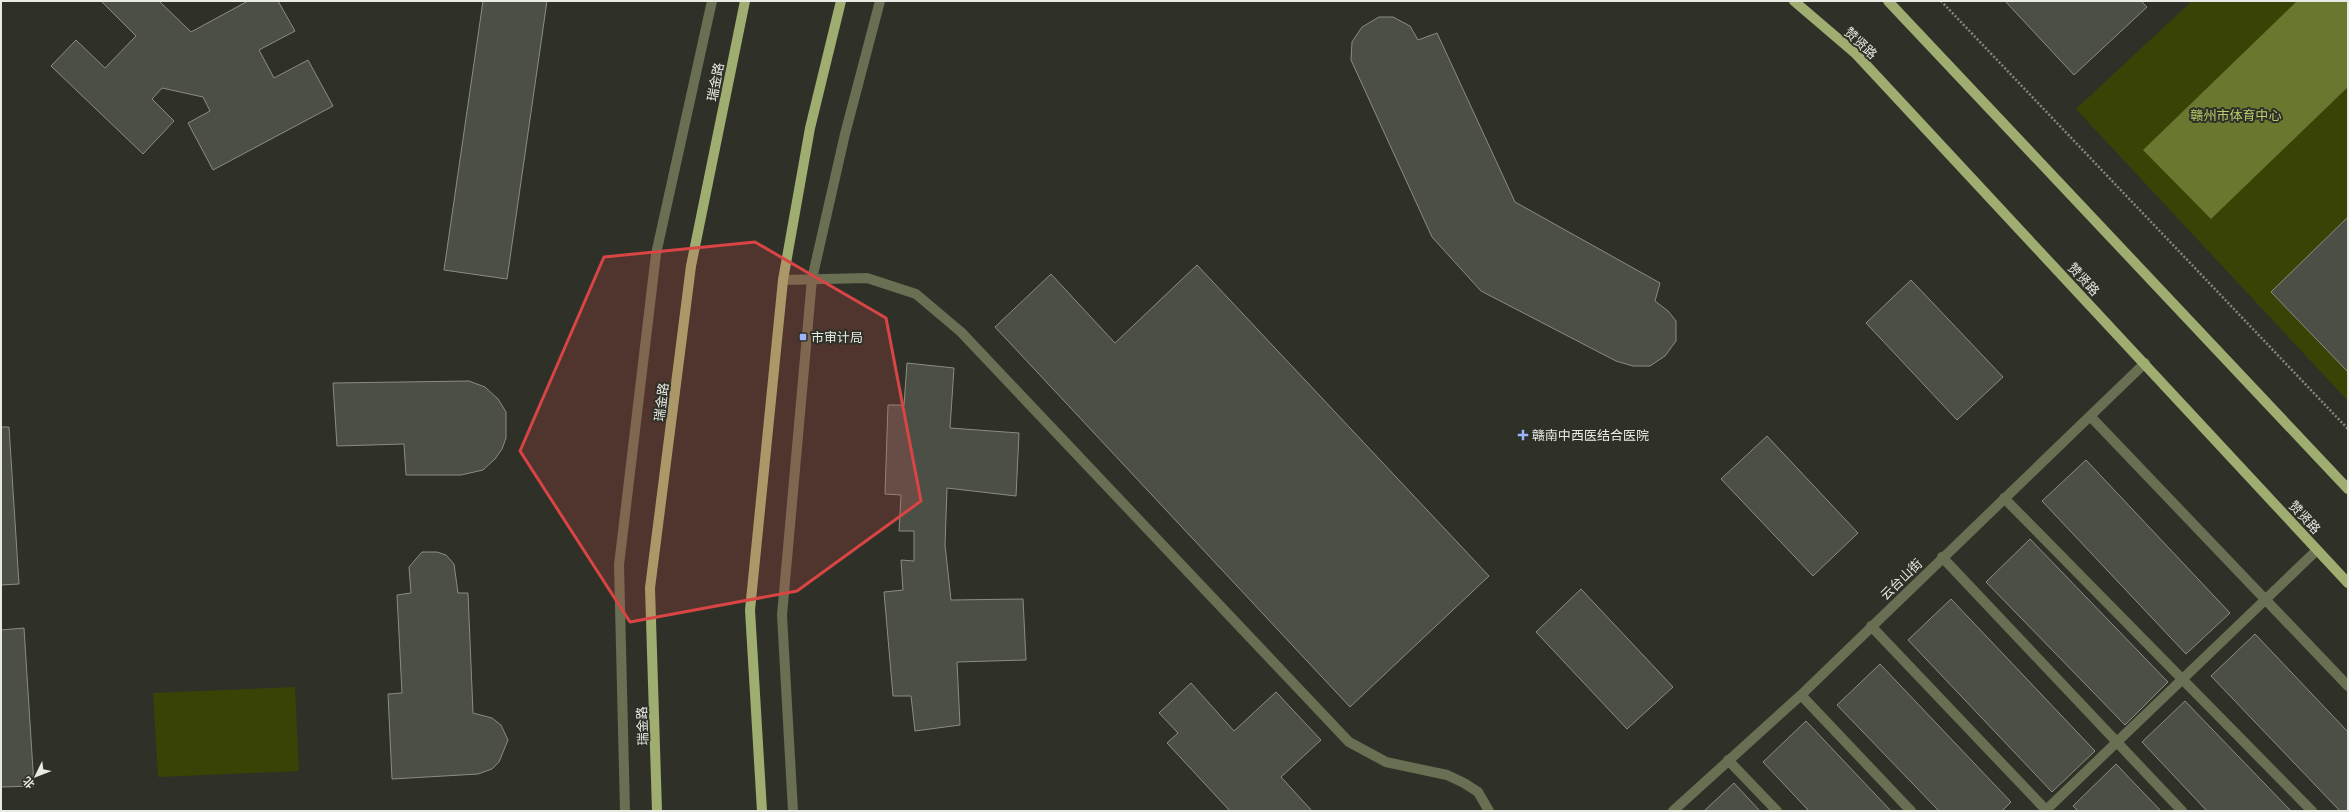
<svg xmlns="http://www.w3.org/2000/svg" width="2349" height="812" font-family="'Exo 2','Noto Sans SC',sans-serif">
<style>
.green{fill:#394305}
.water{fill:#69772f}
.building{fill:#4c4f45;stroke:#8b8d83}
.lines{fill:none;stroke-linecap:round;stroke-linejoin:round}
.path{stroke:#858780;stroke-width:2.5;stroke-dasharray:2 2;stroke-linecap:butt}
.minor{stroke:#686f52;stroke-width:10}
.major{stroke:#a0ad71;stroke-width:10}
.marked{fill:#d94544;fill-opacity:0.2;stroke:#d94544;stroke-width:3;stroke-linejoin:round}
.poi-dot{fill:#9bb5fd;stroke:#2f3128;stroke-width:1.5}
.labels{text-anchor:middle;dominant-baseline:central;stroke-width:4;stroke-linejoin:round;paint-order:stroke}
.street-label{font-size:13px;fill:#e8eae4;stroke:#2f3128}
.park-label{font-size:13px;fill:#b9cd6a;stroke:#2f3128}
.poi-label{font-size:13px;fill:#e8eae4;stroke:#2f3128;text-anchor:start}
</style>
<rect width="100%" height="100%" fill="#2f3128"/>
<path class="green" d="M2192,1H2348V401L2076,109Z
M295,687L299,771L158,777L153,693Z"/>
<path class="water" d="M2297,1H2348V87L2211,219L2143,150Z"/>
<path class="building" d="M159,1L191,32L248,1H278L295,31L259,50L274,78L308,60L333,106L213,170L188,123L210,111L203,97L162,88L152,99L174,121L143,154L51,66L76,40L105,68L136,36L101,1Z
M483,1H547L507,279L444,270Z
M2005,1H2141L2147,7L2074,75Z
M1379,17H1393L1410,26L1418,40L1437,33L1515,202L1660,283L1655,301L1668,311L1676,321V341L1665,356L1650,366H1633L1616,361L1481,291L1432,237L1351,60L1352,42L1362,27Z
M2348,217V372L2271,292Z
M1197,265L1489,576L1350,707L995,327L1051,274L1115,343Z
M1911,280L2003,377L1957,420L1866,323Z
M907,363L954,368L950,428L1019,433L1016,496L947,488L945,545L951,600L1023,599L1026,660L957,662L960,725L915,731L911,696H893L884,592L903,590L901,560L914,561V531H899L901,495L885,494L888,405H904Z
M469,381L485,387L498,399L506,412V438L502,449L495,459L483,470L461,475H406L404,444L337,446L333,383Z
M1,427H9L19,584L1,585Z
M1767,436L1858,533L1813,576L1721,479Z
M2086,460L2230,613L2186,654L2042,501Z
M2030,539L2168,682L2125,725L1986,582Z
M422,552H437L446,555L454,564L458,593H468L473,713L492,718L501,725L508,740L499,762L492,769L478,774L392,779L388,694L402,693L397,595L411,593L409,567Z
M1581,589L1673,687L1627,729L1536,632Z
M1951,599L2095,751L2052,792L1908,640Z
M24,628L34,786L1,787V630Z
M2255,634L2348,732V811H2340L2211,676Z
M1880,664L2011,802L2002,811H1939L1837,705Z
M1191,683L1234,731L1276,692L1321,740L1281,777L1312,811H1230L1167,743L1178,733L1159,713Z
M2185,701L2291,811H2207L2142,742Z
M1806,721L1891,811H1809L1763,762Z
M2116,764L2161,811H2078L2073,806Z
M1734,783L1760,811H1704Z"/>
<g class="lines">
<path class="path" d="M1941,1L2348,429"/>
<path class="minor" d="M783,280L867,278L916,294L961,332L1349,742L1386,762L1447,775L1464,783L1478,792L1489,811
M2091,417L2348,686
M2004,498L2312,811
M1942,557L2182,811
M1871,626L2047,811
M1801,695L1911,811
M1728,760L1777,811
M625,811L619,565L656,254L712,1
M793,811L782,615L812,279L845,134L880,1
M1673,811L1801,695L2145,363
M2045,811L2317,550"/>
<path class="major" d="M1794,1L1856,54L2348,583
M1888,1L2348,489
M657,811L650,588L691,266L745,1
M762,811L750,610L783,280L810,128L841,1"/>
</g>
<path class="marked" d="M755,242L886,318L921,501L797,591L630,622L520,451L604,257Z"/>
<g class="poi-dot">
<rect x="799" y="333" width="8" height="8" rx="2"/>
<path d="M1521 429h4v4h4v4h-4v4h-4v-4h-4v-4h4z"/>
</g>
<g class="labels">
<g class="street-label">
<text transform="translate(1861 43) rotate(43)">赞贤路</text>
<text transform="translate(715 82) rotate(-79)">瑞金路</text>
<text transform="translate(2084 279) rotate(47)">赞贤路</text>
<text transform="translate(661 402) rotate(-83)">瑞金路</text>
<text transform="translate(2305 517) rotate(47)">赞贤路</text>
<text transform="translate(1901 579) rotate(-44)">云台山街</text>
<text transform="translate(642 726) rotate(-92)">瑞金路</text>
</g>
<g class="park-label">
<text x="2236" y="115">赣州市体育中心</text>
</g>
<g class="poi-label">
<text x="811" y="337">市审计局</text>
<text x="1532" y="435">赣南中西医结合医院</text>
</g>
</g>
<rect width="2349" height="812" fill="none" stroke="#e8eae4" stroke-width="4"/>
<g transform="translate(36 776) rotate(227)" stroke="#2f3128" stroke-width="3" paint-order="stroke">
<path d="M0-3L7 15L0 10L-7 15Z" fill="#e8eae4"/>
<text y="-6" font-size="11" font-weight="bold" text-anchor="middle" fill="#e8eae4">北</text>
</g>
</svg>
